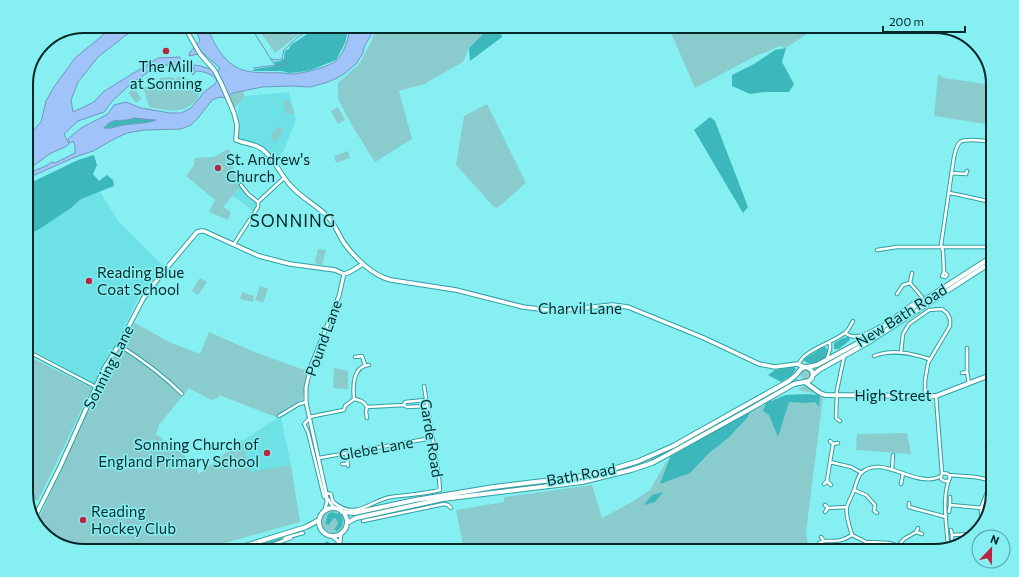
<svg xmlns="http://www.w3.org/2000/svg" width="1019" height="577" font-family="Commissioner,sans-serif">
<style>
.built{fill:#6de1e5}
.green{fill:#8acccd;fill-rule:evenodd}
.forest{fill:#3cb8bc}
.water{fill:#a0c4fa;stroke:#7195bb;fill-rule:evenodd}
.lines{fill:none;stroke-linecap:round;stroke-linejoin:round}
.stream{stroke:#7195bb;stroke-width:1}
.minor-casing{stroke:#2ea0a3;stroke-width:4.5}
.tertiary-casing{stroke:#2ea0a3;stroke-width:5}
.secondary-casing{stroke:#2ea0a3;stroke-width:5.5}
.primary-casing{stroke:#2ea0a3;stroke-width:6}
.minor{stroke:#fff;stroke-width:2.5}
.tertiary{stroke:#fff;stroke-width:3}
.secondary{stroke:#fff;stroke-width:3.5}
.primary{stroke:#fff;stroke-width:4}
.poi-dot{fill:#b7253e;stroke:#86eff2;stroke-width:1.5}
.labels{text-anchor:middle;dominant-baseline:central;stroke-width:3;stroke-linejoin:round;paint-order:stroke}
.poi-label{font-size:15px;fill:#042829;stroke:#86eff2;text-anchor:start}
.street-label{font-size:15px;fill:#042829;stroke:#86eff2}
.quarter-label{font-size:17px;letter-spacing:1px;fill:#042829;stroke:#86eff2}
.rim{fill:none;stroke:#042829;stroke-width:2}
</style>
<rect width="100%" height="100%" fill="#86eff2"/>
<path class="built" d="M289,92L296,119L285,148L276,161L272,155L262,147L252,143L240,140L238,138V107L240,102L246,96Z
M242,186L256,202L257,204L254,211L233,196Z
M100,192L119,222L164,267L139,296L116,344L94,384L35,351H26V235L38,230L71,208L81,199L93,193Z
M281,418L291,465L250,473L242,441L276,419Z"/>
<path class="green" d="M256,26H310L275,53Z
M377,26H499H491L469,48L463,62L424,84L399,91L412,139L375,162L353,127L338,99V83L359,64L371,42Z
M668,26H819L786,48L780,46L752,58L695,88Z
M938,74L944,78L993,85V125L934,116Z
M169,77L175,78V80H176L177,77L200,82C201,91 200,96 194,102C182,115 165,110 149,107L143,87L160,83L159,78Z
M134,88L142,99L136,103L128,93Z
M243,91L245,96L234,109L229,96L233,93Z
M289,100L294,113L287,115L283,102Z
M487,104L526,183L497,208L493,206L456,165L464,116Z
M338,107L345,120L338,124L331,111Z
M278,126L284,130L276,142L270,138Z
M228,149L232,153L234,175L243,184L223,207L231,212L228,220L209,212L215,200L186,176L194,165L195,158L214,157Z
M348,151L350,158L336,163L334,156Z
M318,249L326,250L322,265L315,263Z
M200,278L207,282L198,295L192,291Z
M260,286L268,289L263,303L255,300Z
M242,292L254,296L253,302L240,299Z
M135,323L169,342L200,354L209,332L252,351L307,371L303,399L276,417L219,395L218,398L211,400L189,388L159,425L156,434L195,464L199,474L242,440L250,472L291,465L300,522L196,551H84L55,543L36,525L106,370Z
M26,355L92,388L38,501L26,494L28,487L26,486Z
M334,368L348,371V389L333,388Z
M800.5 374a5.5 5.5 0 1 1 11 0a5.5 5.5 0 1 1-11 0Z
M796,378L798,380L781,390L661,456L627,470L577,481L465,494L397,506V505L475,492L591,476L626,467L651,458Z
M805,385H806L818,394L798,390Z
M791,397H823L806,532L809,551H464L456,510L504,502V497L592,485L602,518L632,502L650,490L666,462L764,405Z
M907,433L911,454L856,450L857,434Z
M330,509L338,511L345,518C345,525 341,532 335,534L323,529L320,525C320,519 324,512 330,509ZM334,512L340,514L341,527L335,532L334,530L338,523L336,519L334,518L331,523L326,521L330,513Z"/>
<path class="forest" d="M319,26H349L345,43L336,60L311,70L300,72L289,73L282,71H252L255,69L275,66L274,62L280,61L284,59L285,51L289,49L291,45Z
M491,26H499L502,37L470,61L469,48Z
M786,48L782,62L794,84L789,92H764L750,94L732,86V75L754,64L775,50Z
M710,117L715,121L748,207L743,213L694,130Z
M134,118L156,120C147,125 134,123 123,125C116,126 111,129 104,128C114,116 121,123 134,118Z
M94,155L97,165L93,174L99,181L107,175L113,180L114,186L81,199L71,208L38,230L26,235V185L78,160Z
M849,337L850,340L839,349H834V343L843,338Z
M824,346L829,351C824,361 813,368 803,360Z
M792,366L796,369L792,375L781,382L768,375L775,370Z
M807,394L820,395L819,407L815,402L807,403L789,402L778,437L769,415L763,411L766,403L786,395Z
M750,411L748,417L728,438L709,453L690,473L660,484L670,457Z
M663,492L655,502L644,505L652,495Z
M332,512L340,514L343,519L342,526L337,531L334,530L338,523L336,519L334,518L329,525L325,524L328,514Z
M281,538H289L246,551H241Z"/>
<path class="water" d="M114,26H145L126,35L98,57L78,82L71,100L73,112L94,102L103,92L158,58L180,57V60L178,62L179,65H165L154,69L153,68L148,71L147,73L132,83L113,100L104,112L78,121L64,134L69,144L65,147L51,153L29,169L28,171L31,172L46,166L52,162L55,163L75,153V146L73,141L70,143L68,139L81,128L108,114L114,105L126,102L141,108L170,113H181L191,108L205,91L214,85L217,81C213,74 203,71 196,71L193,75L191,73L195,69L193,68L194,65L201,66L218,72L220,68L203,53L189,56L190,52L200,41L198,35L191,26H207C212,41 221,57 234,66C249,75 265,72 282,73C285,73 288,74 291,74C301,74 330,67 337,60C345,51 349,38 350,26H372V33L364,47L363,53L356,64L344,74L335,79L325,83L310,87L290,86L262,87L233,93L225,98L220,97L212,100L198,118L191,125L181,129L144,130L127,133L114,139L93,151L75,157L26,179V138L41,122L46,101L54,87L75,58ZM134,118L156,120C146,124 135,123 124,125C117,126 112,129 104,128C113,116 122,123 134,118Z"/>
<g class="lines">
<path class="stream" d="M250,26L274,64
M271,59L275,60L282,59
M253,68L286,64L282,59L284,50L298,37L315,26"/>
<defs>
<path id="minor" d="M951,173L966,174L967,171
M241,185L248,194L258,202
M949,193C964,195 978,200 993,202
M234,244L258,207V202L284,178
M877,250L897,247H993
M944,272L942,276L945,277L947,275L944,272L943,251L941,245L954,157C955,153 956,146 960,142C966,138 986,141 993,142
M897,294L903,285L910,283
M896,316L922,297L910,283L912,273
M845,333C856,342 871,331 881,326
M119,345C141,359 163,375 182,394
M967,348V372L969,383
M26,352L35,355L96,387
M901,352L903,334L909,324L929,310L942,309L947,313L950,319V326L928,363L925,381V396
M874,356C892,349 911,353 929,359
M355,357L362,356L365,365
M827,359L830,349V343
M799,364C803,350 835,342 846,332C849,329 851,325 853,321
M962,373L967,372
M936,396L942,474
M354,399C353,388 352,366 369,365
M426,400L405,402L404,405L407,407L427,406
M367,407L404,405
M279,416L299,404L306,402
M309,417L344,410L345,406L354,399C360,400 364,401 367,407L366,412L367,418
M309,419L304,424L308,432L324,497
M840,421L836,418L837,390L844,357
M830,441L833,444L830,462L851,467L862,473
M988,442V433L993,432
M833,444L838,443
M987,447L988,442L993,441
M346,453L348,466
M319,458L432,438
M830,462L827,481L831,485
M342,464H348
M892,469L893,455
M949,475L975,477L990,480
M948,481H944L941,479V476L943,473L948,474L950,477C941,498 947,525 948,547
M824,484L827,481
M901,484L903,473
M854,490L866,495L875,505L874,511L877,513
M326,493L331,494C332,501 333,503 339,506C358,518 372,500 391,497C407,495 424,494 440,490L439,478L424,386
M950,497V505L982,508
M909,503V507L946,517
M825,505L828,508L847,507
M825,512L828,508
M949,512L950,505
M986,520C975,514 985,499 988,490C990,484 990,480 993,474
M363,521L444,504L448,505L451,508
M951,530L952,535
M976,531L977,526L983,519
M916,532L922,534
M821,537L824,541C836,541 841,542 852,535
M283,541L285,538L303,533
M819,543L824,541
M327,544L333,551
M898,546L904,539L916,532L918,528
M952,546V535L973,534
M255,551L291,538
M905,551L898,546L889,543L866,542L852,535C850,527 845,516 847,507C848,502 852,496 854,490C856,485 857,478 861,473C882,453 917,490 941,476"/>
<path id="tertiary" d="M328,499L334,508
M325,510L327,501L326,493L306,402V387L311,366L339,296L344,274
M341,533L340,543L341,551
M332,536L340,543"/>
<path id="secondary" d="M184,26L200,54L215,71L222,85L234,113L237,125L236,140C245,144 254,143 262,149C274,158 280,174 290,185C301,198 318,206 328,217C335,224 338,234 344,243C355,258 373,276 391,280L456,290L523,307L556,311L612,305L628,307L704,338L759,364L775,367L797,364L805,367
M34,519L60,467L104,369L120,343L143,299L160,276L197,232L201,231H204L259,256L290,264L335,270L344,274L350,272L363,264"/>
<path id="primary" d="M813,375L819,370L867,343L984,267L993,262
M805,382L820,393L825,395L936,396L993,374
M319 522a14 14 0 1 1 28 0a14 14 0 1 1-28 0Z
M342,512L354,513L415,500L494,487L577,477L613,469L639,461L673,446L789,381L796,375L802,368L817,365L856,344L993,256
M347,523L356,518L443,499L582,482L631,470L652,463L667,455L752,408L794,384L809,381L812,378L813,373L811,370L807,367
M229,551L306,527L319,520"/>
</defs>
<use href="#minor" class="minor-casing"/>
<use href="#tertiary" class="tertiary-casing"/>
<use href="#secondary" class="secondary-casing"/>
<use href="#primary" class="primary-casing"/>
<use href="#minor" class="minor"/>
<use href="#tertiary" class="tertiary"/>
<use href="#secondary" class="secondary"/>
<use href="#primary" class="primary"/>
</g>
<g class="poi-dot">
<circle cx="166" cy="51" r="4"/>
<circle cx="218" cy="168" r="4"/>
<circle cx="89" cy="281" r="4"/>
<circle cx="267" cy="453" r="4"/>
<circle cx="83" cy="520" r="4"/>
</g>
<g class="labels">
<g class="poi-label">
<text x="166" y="66" text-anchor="middle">The Mill<tspan x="166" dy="17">at Sonning</tspan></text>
<text x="226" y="159">St. Andrew's<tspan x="226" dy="17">Church</tspan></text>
<text x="97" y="272">Reading Blue<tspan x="97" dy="17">Coat School</tspan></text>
<text x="259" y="444" text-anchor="end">Sonning Church of<tspan x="259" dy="17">England Primary School</tspan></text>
<text x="91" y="511">Reading<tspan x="91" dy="17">Hockey Club</tspan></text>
</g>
<g class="street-label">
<text x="580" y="308">Charvil Lane</text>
<text transform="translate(901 315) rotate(-32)">New Bath Road</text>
<text transform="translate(323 338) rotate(-70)">Pound Lane</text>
<text transform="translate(108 367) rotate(-63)">Sonning Lane</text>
<text x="893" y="395">High Street</text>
<text transform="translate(432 438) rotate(81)">Garde Road</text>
<text transform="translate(376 448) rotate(-10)">Glebe Lane</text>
<text transform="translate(581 474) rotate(-10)">Bath Road</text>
</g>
<g class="quarter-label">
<text x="293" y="220">SONNING</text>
</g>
</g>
<path d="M0 0H1019V577H0ZM84 33H935A51 51 0 0 1 986 84V493A51 51 0 0 1 935 544H84A51 51 0 0 1 33 493V84A51 51 0 0 1 84 33Z" fill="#86eff2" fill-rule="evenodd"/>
<path class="rim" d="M84 33H935A51 51 0 0 1 986 84V493A51 51 0 0 1 935 544H84A51 51 0 0 1 33 493V84A51 51 0 0 1 84 33Z"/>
<g transform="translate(991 549) rotate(22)"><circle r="19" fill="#86eff2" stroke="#529fa2"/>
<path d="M0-3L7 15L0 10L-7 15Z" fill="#b7253e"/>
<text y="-6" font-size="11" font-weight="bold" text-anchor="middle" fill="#042829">N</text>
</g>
<path d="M883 26v6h82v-6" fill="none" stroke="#042829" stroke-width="2"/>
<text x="889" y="26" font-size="12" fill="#042829" stroke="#86eff2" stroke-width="3" paint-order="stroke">200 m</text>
</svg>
